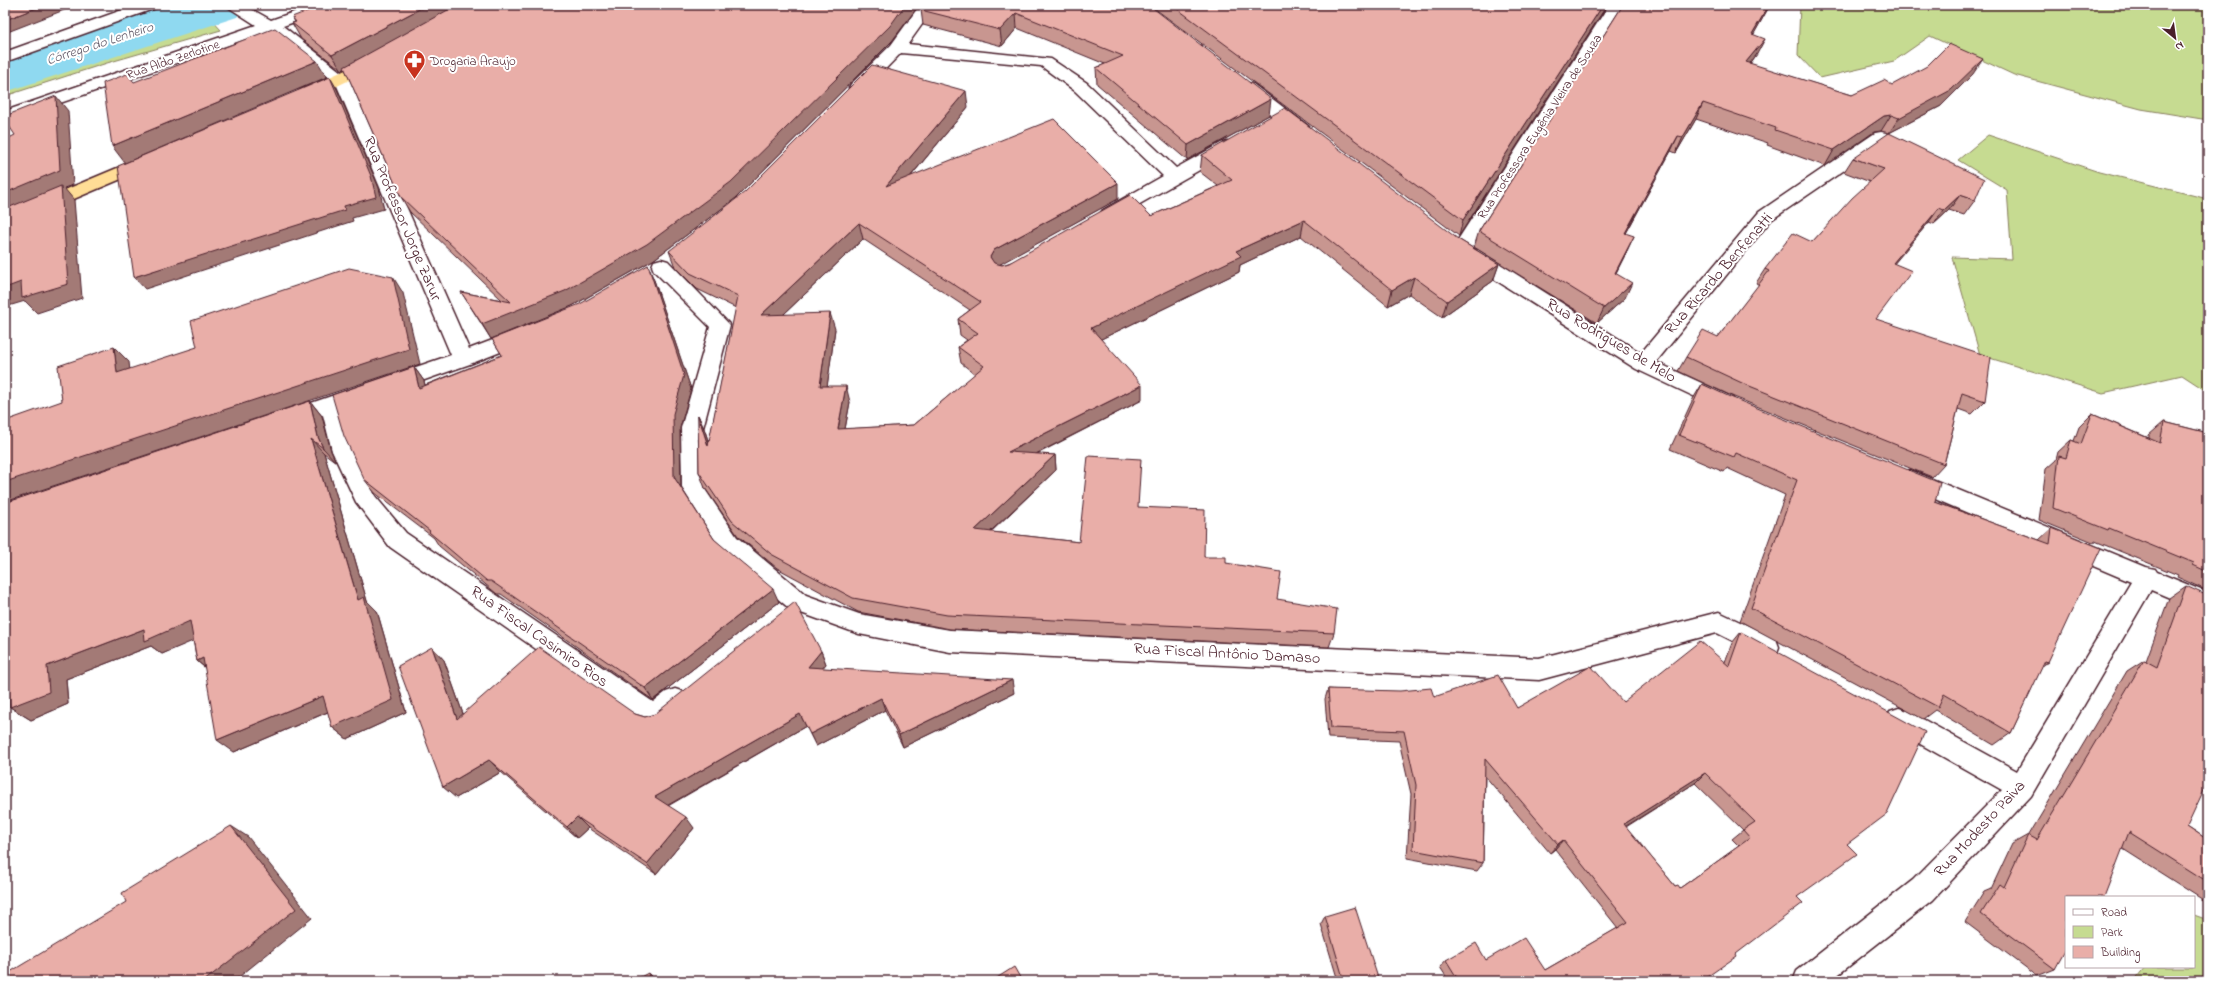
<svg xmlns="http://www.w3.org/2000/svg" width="2213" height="986" font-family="'Indie Flower',sans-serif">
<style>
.green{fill:#c6db91;stroke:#887d5e}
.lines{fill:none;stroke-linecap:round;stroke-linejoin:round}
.river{fill:#8fd9f0;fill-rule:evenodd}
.minor-casing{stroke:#4a1f2b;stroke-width:3}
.highway-casing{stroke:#4a1f2b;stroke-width:3}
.minor{fill:#fff;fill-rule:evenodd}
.highway{fill:#ffdd96;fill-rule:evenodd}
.wall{fill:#c89690;stroke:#4a1f2b;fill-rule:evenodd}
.shaded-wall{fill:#a37a76;stroke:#4a1f2b}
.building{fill:#e9aea8;stroke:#4a1f2b;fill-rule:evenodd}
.labels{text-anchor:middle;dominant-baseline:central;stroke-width:4;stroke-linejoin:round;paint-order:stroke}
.far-street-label{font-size:13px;fill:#4a1f2b;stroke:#fff}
.far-poi-label{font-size:13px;fill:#4a1f2b;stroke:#fff;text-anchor:start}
.far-water-label{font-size:14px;font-style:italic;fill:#5f5766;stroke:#fff}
.street-label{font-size:16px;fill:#4a1f2b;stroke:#fff}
</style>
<rect width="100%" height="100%" fill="#fff"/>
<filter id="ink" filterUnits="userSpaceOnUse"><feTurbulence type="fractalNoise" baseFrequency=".025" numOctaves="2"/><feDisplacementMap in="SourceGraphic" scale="8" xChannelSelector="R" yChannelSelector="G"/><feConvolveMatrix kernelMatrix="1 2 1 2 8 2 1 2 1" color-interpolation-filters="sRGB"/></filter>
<g filter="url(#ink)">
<path class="green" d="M159,5H198L221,30L107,63L5,96V55Z
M1800,5H2208V120L2141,109L2014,75L1930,36L1894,61L1820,78L1798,55Z
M1988,135L2099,172L2208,199V392L2182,375L2103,393L1980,355L1952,257L2012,259L2007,190L1958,160Z
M2194,915L2208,920V981H2133L2144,967H2194Z"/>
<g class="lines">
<path class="river" d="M163,5H245L237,17L5,92V56Z"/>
<defs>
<path id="minor" d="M136,5H159L156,8L5,62V52Z
M225,5H244L271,20L314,5H337L334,8L283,26L350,79L469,349L524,328L531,330L534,335L531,340L470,364L342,409L354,451L375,496L406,533L653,702L666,692L675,689L684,692L687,700C681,713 667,723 654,728L645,725L390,547L356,502L332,451L323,415L289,427L282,425L278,419L282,413L451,355L335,81L269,31L5,122V111L256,25Z
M920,5H936L908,44L1051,59L1087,83L1176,168L1221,143L1227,141L1233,143L1236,147L1233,151L1115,218L1109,220L1103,218L1100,214L1103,210L1163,176L1075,91L1041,66L901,53L863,92H851L849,88L851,84L891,45Z
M1609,5H1625L1471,249L1478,250L1641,353L1759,212L1875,133L1881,132L1887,133L1890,137L1887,141L1771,220L1656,362L1732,397L1735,403L1732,409L1725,411L1636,369L1464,260L1462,255L1454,254L1452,249Z
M1247,83L1253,84L1308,126L1311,130L1308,134L1302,135L1296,134L1241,92L1239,88L1241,84Z
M661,259L668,261L730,325L703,428L704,488L737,537L806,595L859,614L950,630L1539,658L1719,612L1776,639L1779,647L1776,655L1767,658L1717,633L1539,680L950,652L859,634L790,609L721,551L685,496L682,490L681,428L710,327L654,271L652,266L654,261Z
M1910,470L2145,567L2155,569L2157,572L2208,593V614L2151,590L2031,796L1933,900L1830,981H1793L1797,971L1913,880L2002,790L1890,727L1886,719L1890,711L1899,708L1908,711L2017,771L2131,582L1902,485L1899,479L1902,473Z"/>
<path id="highway" d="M375,57L381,59L383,62L381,65L312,98H300L298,94L300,90Z
M146,156L152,158L155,162L152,166L5,228V215Z"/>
</defs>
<use href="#minor" class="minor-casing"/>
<use href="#highway" class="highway-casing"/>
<use href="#minor" class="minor"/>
<use href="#highway" class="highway"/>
</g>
<path class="wall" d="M1149,5L1269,115L1187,160L1097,84L1096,68L1105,64L1017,28L1002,46L923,25L921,10Z
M1150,5H1607L1459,236Z
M1623,5H1770L1753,35L1757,54L1750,64L1852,95L1892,85L1973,74L1941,106L1889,133L1881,131L1874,132L1825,166L1767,145L1768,143L1696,119L1676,153L1671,151L1626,233L1627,251L1616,273L1625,298L1597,323L1474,247L1479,231Z
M521,6L892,41L736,198L653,260L572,306L491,339L461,292L502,300L410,212L401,197L345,69L342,70L301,39L292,23L295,22L292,17Z
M968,107L911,176L1118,199L999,264L1002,265L1151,216L1218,186L1200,172L1202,155L1458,239L1499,264L1493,281L1442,317L1409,294L1388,306L1301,236L1240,265L1239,272L1101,339L1142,400L1037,454L1055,455L1056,470L991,532L1079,542L1138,507L1204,557L1226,563L1277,599L1334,633L1329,647L950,629L858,612L777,568L738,536L705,488L699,472L698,415L705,431L709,443L736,308L697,289L675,267L669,251ZM863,239L970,310L958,319L960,335L967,340L958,347L961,363L975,374L914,425L845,429L850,402L827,386L835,329L784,314Z
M1853,158L1975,200L1964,215L1949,210L1934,224L1929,222L1894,263L1876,319L1985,401L1972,414L1958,409L1944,464L1932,477L1734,397L1678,371L1686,357L1718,337L1759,285L1756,283L1765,269L1812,242L1870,182L1844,172Z
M654,280L691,389L680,428L681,487L714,539L779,602L653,700L501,594H497L439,546L434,538L375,493L364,479L414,367L424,381L425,385L502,355L492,339Z
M1702,384L1935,502L2039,540L2052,528L2048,662L2042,666L2011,733L1994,745L1935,710L1923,719L1740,621L1785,495L1727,468L1724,472L1670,449L1693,399Z
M310,401L322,416L331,451L336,462L324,453L367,601L377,611L406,712L347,739L332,727L328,712L234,752L205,668L197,661L193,640L162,654L151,646L66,679L68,704L31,720L10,707L9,697H5V503Z
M2092,414L2149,438V435L2164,422L2208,433V591L2177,577L2178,575L2095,541L2093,542L2039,520L2046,469L2056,460L2058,452L2071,440L2074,441L2079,427Z
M2186,586L2187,826L2208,840V903L2123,849L2066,897L2055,969L2037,976L1965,922L1984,892L1991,889L2012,844L2028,835H2029L2127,671L2144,660L2146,661L2169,598Z
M1741,632L1847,844L1797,897L1701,981H1449L1440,967L1446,960H1486L1545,970L1618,928L1555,849L1550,853L1485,776L1483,863L1477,871L1407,858L1411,794L1399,741L1328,738L1325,699L1328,689L1434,697L1517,708L1623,702L1725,662L1732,643ZM1695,783L1743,830L1732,839L1739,846L1680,888L1675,886L1626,827Z
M432,647L444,660L463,714H635L645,717L655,714L821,651L826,664L822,668L1014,693L903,747L885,710L816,746L806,726L668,806L694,828L656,874L588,828L577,838L501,772L456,798Z
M1325,916L1379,981H1338L1321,924Z"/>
<path class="shaded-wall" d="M44,5H77L5,33V20Z
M427,5H464L342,70L332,55Z
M905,5H919L892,41L736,198L653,260L572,306L491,339L482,324Z
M1603,5H1607L1459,236L1463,220Z
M1769,5H1770L1745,50L1752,34Z
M1016,13L1017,28L1002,46L1000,30Z
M1765,39L1757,54L1739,78L1746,62Z
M1983,59L1973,74L1941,106L1889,133L1899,118Z
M317,61L327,77L125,163L112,146Z
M330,77L337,89L379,188L384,209L352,218L353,221L145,289L134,277L344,206Z
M966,91L968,107L889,202L886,186Z
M56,96L68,111L73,185L64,188L74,200L82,298L37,313L25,301L5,307V193Z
M1271,99L1269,115L1187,160L1188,145Z
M1703,103L1696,119L1676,153L1683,137Z
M1891,115L1881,131L1874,132L1825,166L1834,150L1884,116Z
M1678,136L1671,151L1618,248L1625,233Z
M1118,183V199L995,267L990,257L994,250Z
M1960,195L1949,210L1934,224L1944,210Z
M1939,208L1929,222L1883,277L1893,263Z
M1304,220L1301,236L1240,265L1239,272L1091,344V328L1236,251Z
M859,223L863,239L766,331L761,315Z
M1634,236L1627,251L1608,288L1615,273Z
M1499,264L1493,281L1442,317L1447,301Z
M648,265L654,280L691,389L680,428L681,491L674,477Z
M393,277L403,293L420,364L5,502V482Z
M1414,277L1409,294L1388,306L1392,290Z
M1632,283L1625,298L1597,323L1604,308Z
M830,313L835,329L825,402L820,386Z
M114,347L129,362L132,388L117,373Z
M414,367L424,381L429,402L419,388Z
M1142,385V400L1010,467L1008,452Z
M846,386L850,402L842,445L838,429Z
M310,401L322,416L331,451L336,462L323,448L318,437Z
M698,415L705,431L715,462L708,446Z
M311,439L324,453L367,601L377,611L406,712L347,739L332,727L358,600Z
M1055,455L1056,470L977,544L975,530Z
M773,589L779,602L653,700L645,688Z
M190,621L207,635L162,654L151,646L66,679L68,704L31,720L10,707L47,666L144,629Z
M432,647L444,660L469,731L457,719Z
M821,651L826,664L813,680L808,667Z
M203,658L213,674L197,661Z
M1012,680L1014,693L903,747L899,735Z
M323,696L337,708L234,752L217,740Z
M881,698L885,710L816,746L810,734Z
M800,714L806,726L663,808L655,797Z
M489,760L501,772L456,798L443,787Z
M1705,773L1695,783L1615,833L1624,824Z
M577,817L588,828L577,838L567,827Z
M686,817L694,828L656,874L647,864Z
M231,826L248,837L312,918L234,981H204Z
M1563,840L1555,849L1550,853L1558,844Z
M648,973L656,981H650Z"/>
<path class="building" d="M5,5H44L5,20Z
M323,5H427L332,55L292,23L296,22L292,17Z
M457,5H519L521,6L523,5H905L890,26L731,182L647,244L565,291L482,324L461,292L511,302L401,197L344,67Z
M925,5H1149L1271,99L1188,145L1096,68L1123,56L1016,13L1000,30L921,10Z
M1172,5H1603L1463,220Z
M1623,5H1769L1752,34L1765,39L1746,62L1852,95L1884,80L1892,85L1927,66L1949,44L1983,59L1951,90L1899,118L1891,115L1884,116L1834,150L1775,130L1776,128L1703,103L1683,137L1678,136L1625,233L1634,236L1615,273L1632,283L1604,308L1479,231Z
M275,28L317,61L112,146L103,83L127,74L134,82Z
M872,65L966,91L886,186L1054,119L1118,183L994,250L990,257L994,263L1002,265L1009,263L1130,195L1151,216L1232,180L1202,155L1285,108L1458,239L1499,264L1447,301L1414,277L1392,290L1304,220L1236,251L1241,256L1091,328L1142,385L1008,452L1055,455L975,530L1079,542L1088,456L1141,459L1138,507L1205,510L1204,557H1226V563L1281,572L1277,599L1337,609L1334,633L947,615L853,598L771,554L732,521L699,472L698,415L708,446L738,296L690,273L669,251L745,192ZM859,223L981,302L958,319L978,333L958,347L984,366L914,425L838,429L846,386H820L830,313L761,315Z
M330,77L371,176L376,197L344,206L345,210L134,277L118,166Z
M56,96L60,170L5,193V140L15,135L5,120V116Z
M1889,133L1984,179L1975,200L1960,195L1944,210L1939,208L1893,263L1912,271L1876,319L1991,357L1985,401L1962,393L1944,464L1742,383L1686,357L1703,330L1718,337L1769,271L1765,269L1793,233L1812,242L1852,198L1884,169L1853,158Z
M61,186L68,284L22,298L21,282L5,288V209Z
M648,265L684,375L673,414L674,477L714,539L773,589L645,688L491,581H487L429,532L430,531L364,479L344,436L332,395L414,367L419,388L502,355L492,339L580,304Z
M349,268L393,277L409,349L5,482V436H7L8,420L62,401L58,366L114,347L117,373L197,347L191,321Z
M1702,384L1728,396L1940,483L1935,502L2050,544L2052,528L2101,548L2048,662L2045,661L2011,733L1944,694L1938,707L1751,608L1797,480L1736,453L1734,457L1679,435Z
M310,401L318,437L323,448L311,439L358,600L364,597L393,700L332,727L323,696L217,740L203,658L197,661L190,621L145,641L144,629L47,666L49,692L10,707L8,686H5V503Z
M2092,414L2160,443L2164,422L2208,433V572L2193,565L2194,563L2109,528L2108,530L2053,508L2059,456L2066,458L2071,440L2081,444Z
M2186,586L2208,596V781L2187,826L2208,840V882L2129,832L2104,897H2066V949L2055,969L1981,914L2000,884L2004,887L2028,835L2037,840L2144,660L2157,667Z
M795,602L821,651L808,667L1012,680L899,735L881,698L810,734L800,714L655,797L686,817L647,864L577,817L567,827L489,760L443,787L398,666L432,647L457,719L539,647L635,714L645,717L655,714Z
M1741,632L1925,732L1887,814L1847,844L1857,854L1797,897L1803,903L1736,954L1737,956L1701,981H1459L1446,960L1476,943L1486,960L1524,938L1545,970L1628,922L1563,840L1558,844L1485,759L1483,863L1413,850L1416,785L1404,731L1331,728L1328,689L1400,691L1431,688L1434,697L1498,675L1517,708L1591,666L1623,702L1700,641L1729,666ZM1705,773L1755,822L1743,830L1750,838L1680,888L1678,885L1675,886L1624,824Z
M231,826L296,909L204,981H5V975L126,902L122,893Z
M1355,907L1379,981H1344L1325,916Z
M1014,967L1022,981H992Z
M648,973L650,981H633Z"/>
</g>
<defs>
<symbol id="pharmacy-pin" viewBox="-11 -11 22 30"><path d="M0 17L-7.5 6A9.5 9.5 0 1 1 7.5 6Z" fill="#c8321e" stroke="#fff"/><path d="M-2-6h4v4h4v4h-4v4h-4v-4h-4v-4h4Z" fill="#fff"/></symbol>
</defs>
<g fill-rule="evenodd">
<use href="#pharmacy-pin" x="402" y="48" width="25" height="34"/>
</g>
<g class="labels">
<g class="far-street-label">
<text transform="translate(173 60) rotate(-19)">Rua Aldo Zerlotine</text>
<text transform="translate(1540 127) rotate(-57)">Rua Professora Eugênia Vieira de Souza</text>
</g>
<g class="far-poi-label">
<text x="430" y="61">Drogaria Araujo</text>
</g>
<g class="far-water-label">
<text transform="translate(100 44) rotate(-18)">Córrego do Lenheiro</text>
</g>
<g class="street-label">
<text transform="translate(402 219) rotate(67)">Rua Professor Jorge Zarur</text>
<text transform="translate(1719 274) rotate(-49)">Rua Ricardo Benfenatti</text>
<text transform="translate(1611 341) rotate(31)">Rua Rodrigues de Melo</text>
<text transform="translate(539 637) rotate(35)">Rua Fiscal Casimiro Rios</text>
<text transform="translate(1227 654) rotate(3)">Rua Fiscal Antônio Damaso</text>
<text transform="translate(1980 829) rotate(-47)">Rua Modesto Paiva</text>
</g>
</g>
<rect width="2213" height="986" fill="none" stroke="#fff" stroke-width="20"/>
<rect x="10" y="10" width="2193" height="966" fill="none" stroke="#4a1f2b" stroke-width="1.5" filter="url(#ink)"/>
<rect x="2065" y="896" width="130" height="72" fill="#ffffff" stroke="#b7a5aa"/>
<rect x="2073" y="909" width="20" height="6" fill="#ffffff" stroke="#b7a5aa"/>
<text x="2101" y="916" font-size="12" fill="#4a1f2b">Road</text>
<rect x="2073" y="926" width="20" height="12" fill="#c6db91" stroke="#b7a5aa"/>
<text x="2101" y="936" font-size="12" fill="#4a1f2b">Park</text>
<rect x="2073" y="946" width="20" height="12" fill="#e9aea8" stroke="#b7a5aa"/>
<text x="2101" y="956" font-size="12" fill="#4a1f2b">Building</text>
<g transform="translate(2175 38) rotate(151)" stroke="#ffffff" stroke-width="3" paint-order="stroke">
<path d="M0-3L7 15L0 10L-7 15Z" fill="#4a1f2b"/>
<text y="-6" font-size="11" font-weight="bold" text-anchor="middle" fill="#4a1f2b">N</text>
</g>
</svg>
